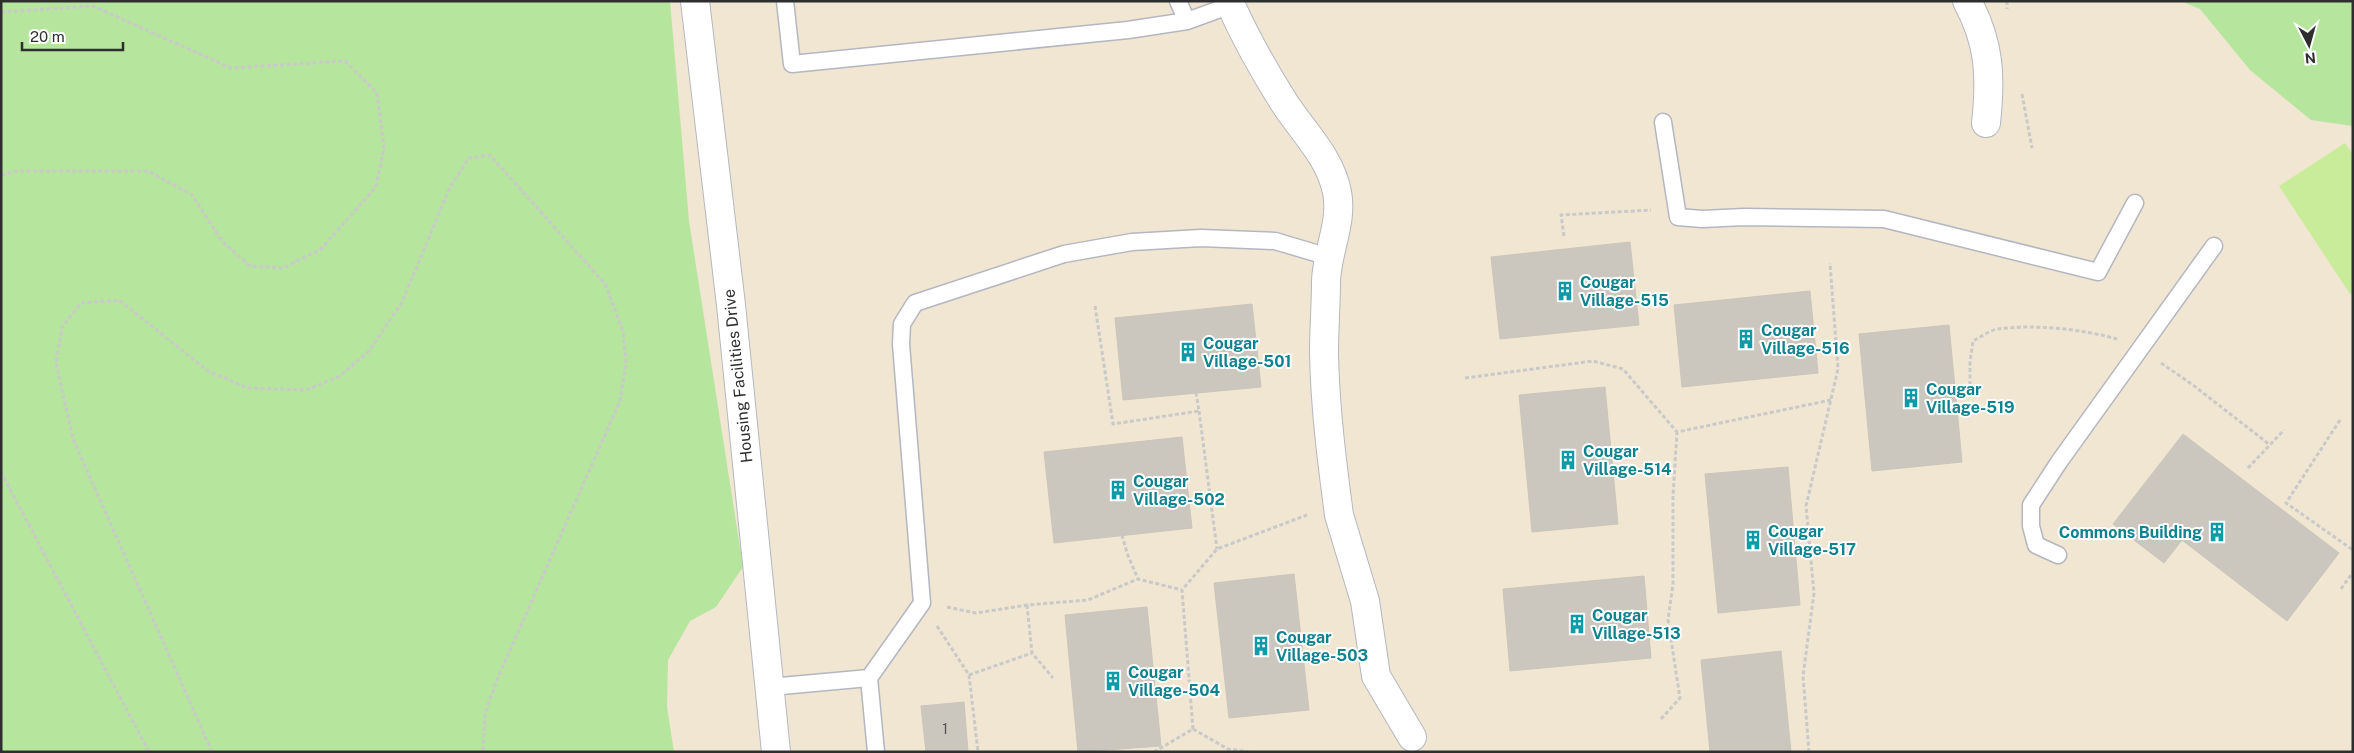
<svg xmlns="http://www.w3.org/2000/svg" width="2354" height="753" font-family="'Public Sans',sans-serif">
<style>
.education{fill:#f0e6d1}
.green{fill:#b6e59e}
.pitch{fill:#c9ec9a}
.building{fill:#cbc7bf;stroke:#cbc5ba}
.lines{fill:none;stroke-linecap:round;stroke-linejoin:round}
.lane-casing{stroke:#b4b7c1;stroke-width:19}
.street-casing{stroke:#b4b7c1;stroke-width:30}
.path{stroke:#c9c9c9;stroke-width:3;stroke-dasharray:4 2.5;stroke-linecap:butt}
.lane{stroke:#fff;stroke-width:16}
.street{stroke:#fff;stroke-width:28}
.labels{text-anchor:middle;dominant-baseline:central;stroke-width:4;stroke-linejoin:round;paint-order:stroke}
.number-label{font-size:14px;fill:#555452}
.culture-label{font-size:16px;font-weight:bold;fill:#0d838f;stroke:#fff;text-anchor:start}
.street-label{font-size:16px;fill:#2e2e2e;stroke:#fff}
</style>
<rect width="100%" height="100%" fill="#efe9e1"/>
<path class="education" d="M1,1H2353V752H1Z"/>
<path class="green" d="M1,1H670L689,221L743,567L716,607L690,621L668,660L667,707L674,752H1Z
M2181,1H2353V126L2311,120L2250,70L2200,9Z"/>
<path class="pitch" d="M2345,143L2353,155V293L2350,294L2279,186Z"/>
<path class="building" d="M1630,242L1639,325L1500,339L1491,257Z
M1810,291L1818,373L1682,387L1674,305Z
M1252,304L1261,387L1123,400L1115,318Z
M1949,325L1962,462L1872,471L1859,334Z
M1605,387L1618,524L1532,532L1519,395Z
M2183,434L2339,553L2287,621L2182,540L2164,563L2113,524Z
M1182,437L1192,528L1054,543L1044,452Z
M1788,467L1800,605L1718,613L1705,474Z
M1294,574L1309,710L1229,718L1214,583Z
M1644,576L1651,658L1510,671L1503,589Z
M1147,607L1161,746L1078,752L1065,615Z
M1781,651L1791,752H1710L1701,660Z
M964,702L968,752H926L921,706Z"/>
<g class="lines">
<defs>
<path id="lane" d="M785,1L792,64L1128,30L1187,21L1231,5
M1178,1L1187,21
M1663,122L1678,217L1702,219L1744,217L1884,219L2098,272L2135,203
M2058,555L2036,545L2031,526V505L2059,462L2214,246
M869,678L876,752
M770,687L869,678L922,603L901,344L902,324L915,303L1064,254L1132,242L1201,238L1275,241L1329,257"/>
<path id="street" d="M695,1L731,305L776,752
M1229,1C1245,37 1264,71 1285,104C1304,133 1330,157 1337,192C1343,222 1327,251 1326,281C1326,305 1324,329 1324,353C1325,408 1332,462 1339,515L1365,601L1376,676L1412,737
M1967,1C1990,43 1991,77 1986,123"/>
</defs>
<use href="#lane" class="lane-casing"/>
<use href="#street" class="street-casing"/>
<path class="path" d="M2007,1V9
M1,12L93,6L231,68L345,61L377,93L384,148L376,187L321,249L283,268L250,266L222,241L192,195L148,171H17L1,175
M2022,94L2032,148
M1564,236L1561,215L1651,210
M1095,306L1113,424L1199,411L1196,393
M2161,363L2193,385L2270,445
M1465,378L1593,361L1623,369L1677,432L1831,400
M1970,385V362L1973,341C1981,337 1990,330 1998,329C2033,324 2082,329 2117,339
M1199,411L1217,549
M2340,420L2286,503L2353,550
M2248,468L2284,430
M1,472L149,752
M1122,535L1127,553L1138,579
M2341,589L2353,572
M1027,605L1032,653L1053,678
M947,607L976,613L1027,605L1088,600L1138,579L1182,590
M937,626L969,675L978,752
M969,675L1032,653
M1661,719L1680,698L1668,620L1673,584V496L1677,432
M1193,729L1182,590L1217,549L1307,515
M1193,729L1228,749L1249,752
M212,752L73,439L56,363L62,327L81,303L119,300L208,371L248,388L306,390L340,376L369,351L402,302L450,187L469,158L490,155L605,284L623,331L626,363L620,401L499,675L485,713L483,752
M1154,752L1193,729
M1809,752L1803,676L1814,593L1806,506L1838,369L1830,263"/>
<use href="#lane" class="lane"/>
<use href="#street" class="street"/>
</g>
<defs>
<symbol id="building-bare" viewBox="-9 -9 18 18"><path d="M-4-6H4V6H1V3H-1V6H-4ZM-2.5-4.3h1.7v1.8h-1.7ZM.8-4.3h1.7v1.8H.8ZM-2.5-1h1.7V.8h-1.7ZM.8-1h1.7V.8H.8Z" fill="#0f9aa8" stroke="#fff" stroke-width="2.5" paint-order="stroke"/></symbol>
</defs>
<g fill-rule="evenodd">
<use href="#building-bare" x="1551" y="277" width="28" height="28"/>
<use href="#building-bare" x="1732" y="325" width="28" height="28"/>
<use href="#building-bare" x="1174" y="338" width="28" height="28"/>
<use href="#building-bare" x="1897" y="384" width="28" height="28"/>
<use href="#building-bare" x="1554" y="446" width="28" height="28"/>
<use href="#building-bare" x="1104" y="476" width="28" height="28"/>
<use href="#building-bare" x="2203" y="518" width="28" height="28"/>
<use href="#building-bare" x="1739" y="526" width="28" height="28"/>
<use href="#building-bare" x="1563" y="610" width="28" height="28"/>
<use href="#building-bare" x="1247" y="632" width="28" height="28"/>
<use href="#building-bare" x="1099" y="667" width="28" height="28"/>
</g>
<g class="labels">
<g class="number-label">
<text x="945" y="729">1</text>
</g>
<g class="culture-label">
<text x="1580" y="282">Cougar<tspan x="1580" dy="18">Village-515</tspan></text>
<text x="1761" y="330">Cougar<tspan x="1761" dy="18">Village-516</tspan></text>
<text x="1203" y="343">Cougar<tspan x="1203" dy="18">Village-501</tspan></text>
<text x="1926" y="389">Cougar<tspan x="1926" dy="18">Village-519</tspan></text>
<text x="1583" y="451">Cougar<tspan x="1583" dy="18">Village-514</tspan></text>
<text x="1133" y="481">Cougar<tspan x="1133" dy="18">Village-502</tspan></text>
<text x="1768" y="531">Cougar<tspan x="1768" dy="18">Village-517</tspan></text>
<text x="2202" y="532" text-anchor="end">Commons Building</text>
<text x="1592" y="615">Cougar<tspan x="1592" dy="18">Village-513</tspan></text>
<text x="1276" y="637">Cougar<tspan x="1276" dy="18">Village-503</tspan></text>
<text x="1128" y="672">Cougar<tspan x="1128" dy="18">Village-504</tspan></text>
</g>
<g class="street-label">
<text transform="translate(738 376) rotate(-96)">Housing Facilities Drive</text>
</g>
</g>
<rect width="2354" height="753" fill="none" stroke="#2e2e2e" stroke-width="5"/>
<g transform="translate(2309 45) rotate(174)" stroke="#ffffff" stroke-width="4" paint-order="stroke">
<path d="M0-4L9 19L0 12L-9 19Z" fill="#2e2e2e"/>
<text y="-8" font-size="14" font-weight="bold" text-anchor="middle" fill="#2e2e2e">N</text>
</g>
<path d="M22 42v8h101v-8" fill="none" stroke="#2e2e2e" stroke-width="2.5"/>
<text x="30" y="42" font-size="15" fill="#2e2e2e" stroke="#ffffff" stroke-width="4" paint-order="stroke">20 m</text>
</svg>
